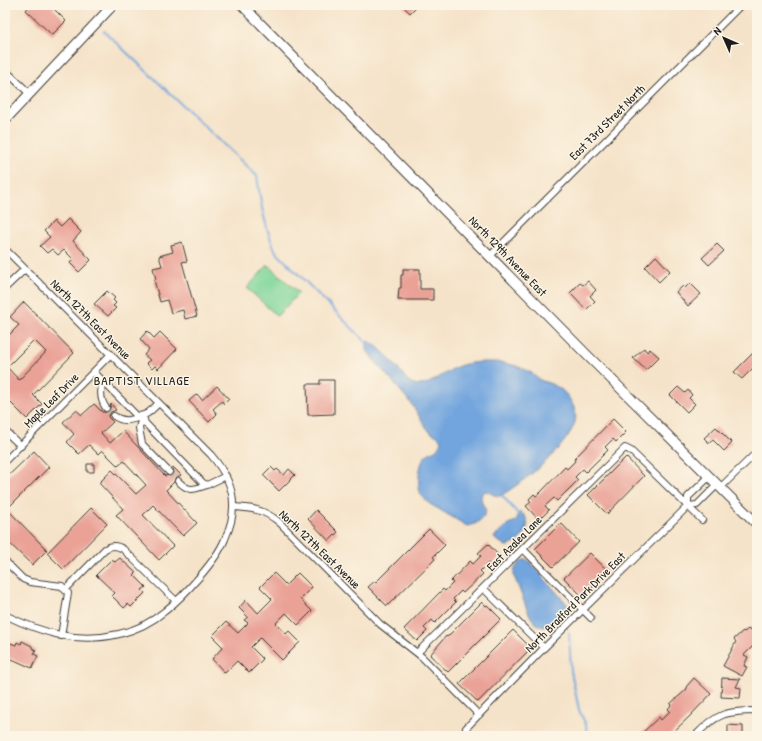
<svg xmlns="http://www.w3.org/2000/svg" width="762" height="741" font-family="'Patrick Hand',sans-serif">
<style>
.green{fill:#7fd69a;stroke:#4e795b}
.water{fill:#72a5de;stroke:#47607d}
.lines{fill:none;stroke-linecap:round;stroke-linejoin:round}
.stream{stroke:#72a5de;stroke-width:2}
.building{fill:#eaa297;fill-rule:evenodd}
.street-tunnel{stroke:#cabba6;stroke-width:6;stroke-dasharray:6 3;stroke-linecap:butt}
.street-casing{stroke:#3d3a36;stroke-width:8}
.secondary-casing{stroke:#3d3a36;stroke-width:11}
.street{stroke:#fff;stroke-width:6}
.secondary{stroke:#fff;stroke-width:9}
.labels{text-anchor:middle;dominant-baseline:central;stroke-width:3;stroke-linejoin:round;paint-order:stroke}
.street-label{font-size:12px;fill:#1c1c1c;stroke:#fcf5e5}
.neighbourhood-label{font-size:13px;letter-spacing:1px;fill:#1c1c1c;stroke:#fcf5e5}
</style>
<rect width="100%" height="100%" fill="#fcf5e5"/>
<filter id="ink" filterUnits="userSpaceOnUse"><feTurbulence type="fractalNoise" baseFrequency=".025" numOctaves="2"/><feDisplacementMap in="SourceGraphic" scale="8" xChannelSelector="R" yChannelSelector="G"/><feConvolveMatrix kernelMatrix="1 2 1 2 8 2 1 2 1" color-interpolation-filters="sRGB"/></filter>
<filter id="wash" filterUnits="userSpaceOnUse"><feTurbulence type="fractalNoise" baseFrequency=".012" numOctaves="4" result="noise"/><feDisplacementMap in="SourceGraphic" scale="16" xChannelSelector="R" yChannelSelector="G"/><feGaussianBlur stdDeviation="0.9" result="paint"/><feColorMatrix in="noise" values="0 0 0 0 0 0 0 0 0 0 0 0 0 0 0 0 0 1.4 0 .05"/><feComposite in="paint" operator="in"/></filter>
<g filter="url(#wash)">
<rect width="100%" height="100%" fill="#f5e3c9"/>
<path class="green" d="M268,265L299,293L277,316L247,288Z"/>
<path class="water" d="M369,341C381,348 391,360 400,371C403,374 406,380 410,382C411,383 416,385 418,385C431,386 447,370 459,366C470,362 481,362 492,362C505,362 519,366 530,372C534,374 536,378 540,380C548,383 557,385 564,392C571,399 578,412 575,422C567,448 523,483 500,496C494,497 490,491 484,491C478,497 483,504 486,511C483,520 476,525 467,526L430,504C426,501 422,497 420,492C417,484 419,466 424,458C430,449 437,454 441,441L439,437L430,432L426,427L411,403L372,358L367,350V342Z
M520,512C537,522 521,545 506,546L495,539L494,537L508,524L516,521L518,518L517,516Z
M523,560H528L567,604L568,608C532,654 528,604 514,577C513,568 517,565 523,560Z"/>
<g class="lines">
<path class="stream" d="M104,31L257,176C260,201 265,229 276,252L367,343
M500,493L519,515
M556,619L560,623
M569,632L571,671L579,710L586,725L587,736"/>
</g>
<g id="blocks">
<path class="building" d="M30,5H56L53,8L66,21L52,35L26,10Z
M402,5H418L410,13Z
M68,219L81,232L73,241L91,260L79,272L70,263L73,259L64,250L58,255L52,249L47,253L40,246L50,237L44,231L54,221L60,227Z
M182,242L187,261L182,262L197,316L185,319L183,310L171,313L167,300L160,302L154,280L156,279L153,268L162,266L159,256L173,252L171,245Z
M717,244L724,251L709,265L702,258Z
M656,256L670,271L659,282L645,267Z
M403,269H420V289H433V300H398L399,288H401V275H403Z
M588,281L596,290L590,296L595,301L586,310L570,293L580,283L583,285Z
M690,283L701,294L688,306L676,292L683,286L685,288Z
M107,291L115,298L113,300L116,303L113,306L116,308L108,316L94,304Z
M24,302L74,353L33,395L42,404L27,419L5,397V339L19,325L10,317ZM34,340L46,352L19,380L7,367Z
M147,331L154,338L160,332L177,349L158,369L155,366L152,369L146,363L150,360L144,355L149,349L140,339Z
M644,348L647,352L650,349L659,357L646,370L633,358Z
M753,353L757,357V364L742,379L734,372Z
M320,380H334V414L308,415L307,384H320Z
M217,386L229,399L224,404L222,401L213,409L217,414L209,422L189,401L197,394L202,400Z
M678,387L685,393L688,390L692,395L689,398L695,404L687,412L670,395Z
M94,404L102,412H109L111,404L116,410L111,412L108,417L113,422L101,433L110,443L123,431L165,476L172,475L173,473L172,469L173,467L181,475L175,478L174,482L166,490L197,523L183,536L153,505L143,515L173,546L159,560L116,515L123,509L99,483L112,470L136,494L146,485L124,461L118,466L102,450L98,454L89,445L79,454L67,442L74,434L63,422L76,410L82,415Z
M613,419L626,432L616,442L613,439L605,447L608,450L586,472L583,469L575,477L578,480L557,501L554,498L545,506L549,510L539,520L526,506L531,502L529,499L534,494L536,496L540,493L565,467L567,469L575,461L574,459Z
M716,427L732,443L724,451L713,440L709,443L704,438Z
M34,451L49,467L7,509L47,550L32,565L5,539V479Z
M626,457L644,476L607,514L588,495Z
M87,464H94V472H87Z
M271,467L275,471L277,469L284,475L289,469L295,475L279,491L263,475Z
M91,508L107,524L63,569L47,553Z
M316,510L338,532L329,541L308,519Z
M561,523L579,542L553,567L535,549Z
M429,529L445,545L433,557L435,559L387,606L368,587L375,581L376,582Z
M488,544L500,557L491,566L488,563L480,571L483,574L463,593L461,591L453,599L456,602L435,623L432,620L424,628L427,631L417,641L404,629L443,589L445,591L453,583L451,581L470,561L473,564L481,556L478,553Z
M590,553L608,571L583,597L564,578Z
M120,558L136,573L134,575L146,587L142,590L145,593L131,607L128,604L124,608L112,596L115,593L96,575L112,559L115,562Z
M274,573L286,585L298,573L312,587L300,599L312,611L298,625L286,613L276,623L286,634L289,631L300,642L282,660L260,638L251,647L263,659L249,673L237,661L225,673L212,659L223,647L212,636L226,622L238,633L248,623L244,620L248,617L239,608L246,600L258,613L272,599L260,587Z
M482,602L486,606L487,605L501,619L448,672L430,655L446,636L447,637Z
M757,622V649L753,646L744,655L748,657L744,666L747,667L742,676L723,666L736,642L734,639L743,631L744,632L748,629L749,630Z
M513,630L531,648L478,702L459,684Z
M5,641L16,645L17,642L21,644L22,641L32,646V648L36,650L34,654L38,656L32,668L5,656Z
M694,678L711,694L689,717L669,736H639L659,717L661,720L670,711L668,709L671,705L670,704L687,689L686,687Z
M722,678L740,679L736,687L741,688L740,698L721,697Z
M728,725L743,726V736H728Z"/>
</g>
</g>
<g filter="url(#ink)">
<use href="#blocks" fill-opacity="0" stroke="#3d3a36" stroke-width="1"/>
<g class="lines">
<path class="street-tunnel" d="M106,408L114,416
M169,472L178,481"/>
<defs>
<path id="street" d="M5,70L30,94
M5,249L211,455C223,469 234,487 233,507C233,517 229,530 225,539C217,560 183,597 165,611C152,622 136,630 119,634C77,644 42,633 5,615
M490,256L741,5
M5,288L25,269
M94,372L137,416C148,416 151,410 159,403
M103,381C100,391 100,400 106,408
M114,416C124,423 132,420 143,416L145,423L203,483L207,485L226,476
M142,417L139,428L142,444L169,472
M5,431L21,446
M5,461L111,354
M178,481C189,492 193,490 207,485
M721,487L757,452
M688,506V497L710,476
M233,507C252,508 263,509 279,522L380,624L422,657L479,715
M523,549L591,618
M5,561L23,579L30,582L62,586L68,593L61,636
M483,588L544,648
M65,590L105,549C112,545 116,545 123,549L176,601
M417,653L625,448L631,451L702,520
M466,728L544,648L688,506L697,505L718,484
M695,736C717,713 726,711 757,711"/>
<path id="secondary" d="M242,5L589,357L757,524
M5,120L113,5"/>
</defs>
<use href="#street" class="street-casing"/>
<use href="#secondary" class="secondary-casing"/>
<use href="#street" class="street"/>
<use href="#secondary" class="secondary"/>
</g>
</g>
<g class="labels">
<g class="street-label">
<text transform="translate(607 122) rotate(-45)">East 73rd Street North</text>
<text transform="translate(508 256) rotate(46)">North 129th Avenue East</text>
<text transform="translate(91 319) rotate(45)">North 127th East Avenue</text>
<text transform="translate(51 400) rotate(-45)">Maple Leaf Drive</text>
<text transform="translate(514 543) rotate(-45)">East Azalea Lane</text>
<text transform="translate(320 549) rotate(44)">North 127th East Avenue</text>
<text transform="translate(575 602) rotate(-45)">North Bradford Park Drive East</text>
</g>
<g class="neighbourhood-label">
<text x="142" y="380">BAPTIST VILLAGE</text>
</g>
</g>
<rect width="762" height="741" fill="none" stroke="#fcf5e5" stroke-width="20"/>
<g transform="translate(724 38) rotate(315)" stroke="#fcf5e5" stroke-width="3" paint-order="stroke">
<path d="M0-3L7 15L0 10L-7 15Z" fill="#1c1c1c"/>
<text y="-6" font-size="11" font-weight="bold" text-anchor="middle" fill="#1c1c1c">N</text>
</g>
</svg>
